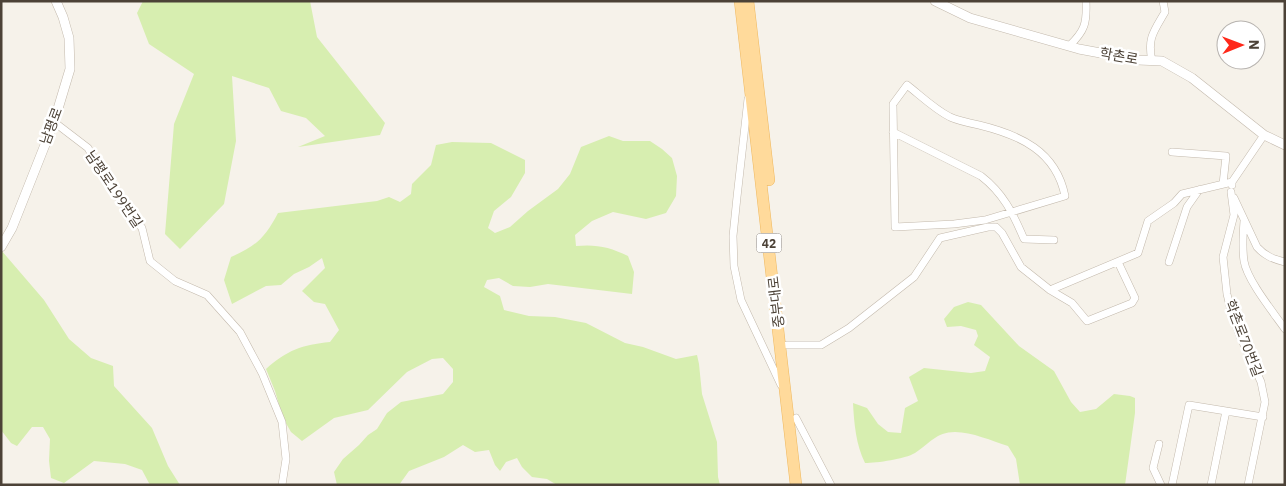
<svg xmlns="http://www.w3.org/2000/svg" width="1286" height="486" font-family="'IBM Plex Sans','Noto Sans KR',sans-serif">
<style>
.green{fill:#d7eeb0}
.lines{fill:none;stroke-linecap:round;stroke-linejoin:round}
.minor-casing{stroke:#c3b9ac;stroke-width:8}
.tertiary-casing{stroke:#c3b9ac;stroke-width:10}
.primary-casing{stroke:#efb85f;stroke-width:12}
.minor{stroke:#fff;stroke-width:7}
.tertiary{stroke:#fff;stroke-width:9}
.primary{stroke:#ffda9b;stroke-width:11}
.labels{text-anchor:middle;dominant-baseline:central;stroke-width:5;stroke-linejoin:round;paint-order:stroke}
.shield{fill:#fff;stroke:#827b73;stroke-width:1}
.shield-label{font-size:12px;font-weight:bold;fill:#4c4237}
.street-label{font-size:14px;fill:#4c4237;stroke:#fff}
</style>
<rect width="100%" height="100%" fill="#f6f2ea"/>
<path class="green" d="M143,1H310L317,37L385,123L380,135L298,147L325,136L306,118L281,111L269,88L232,76L236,141L224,204L180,249L165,234L174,124L194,74L149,44L137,13Z
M609,136L623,141H650L662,149L672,158L677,176L676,196L666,213L646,219L613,212L592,221L575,235L576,246C596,244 610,247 628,256L634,272L632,294L548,284L530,287L513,286L499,278L487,280L484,287L500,296L504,310L529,316L555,317L586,323L625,343L643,347L676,359L697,355L699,364L702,394L717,442L718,477L720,485H557L547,479L532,477L522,467L517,458L506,462L500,471L495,465L489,450L475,452L463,445L444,457L409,471L399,485H337L334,472L343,459L359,445L368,435L377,429L387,413L401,402L443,394L453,382V369L443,358L432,359L407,372L368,410L334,418L302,441L291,432L283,418L275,391L266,369C287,350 302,345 330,342L339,330L325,304L314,302L302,291L325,268L322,258L309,267L294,274L281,285L266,286L232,304L224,280L231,257C256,246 265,238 278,213L377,201L389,197L400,202L411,194L412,184L431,165L436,145L452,142L491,143L525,160V173L511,197L494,211L488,228L495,233L510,227L528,211L558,189L570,174L581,147Z
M1,250L44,300L69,339L91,358L113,366L114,386L152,428L168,466L180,485H150L142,470L125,464L94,461L64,483L51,478L49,461L50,439L43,427H32L17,446L11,443L1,430Z
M968,302L981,305L1019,346L1054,371L1071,402L1080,412L1096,409L1114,394L1130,396L1135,398V413L1125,485H1020L1016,459L1008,446C992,441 972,432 955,432C936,432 929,444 915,453C905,459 877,463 865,463C856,445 854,423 853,403L867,408L878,424L888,432L901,433L905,408L918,401L909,377L924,368L971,373L985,371L990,357L974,345L978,336L976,330L961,326L947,327L944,319L954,307Z"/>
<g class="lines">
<defs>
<path id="minor" d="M1069,46C1085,31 1087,23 1086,1
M1152,61C1147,38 1154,31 1165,12L1163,1
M907,85C920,95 934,109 950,117C959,121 969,123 979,125C1020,135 1056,151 1065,196L985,220L954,224L895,227L893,104Z
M748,99L737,197L733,236L734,266L741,300L781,385
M54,122L88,148L108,184L142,228L150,261L175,281L207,295L240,332L262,373L282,422L286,459L282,485
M893,132L981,176C1003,193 1013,213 1024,239L1054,240
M1172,152L1226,156L1223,184
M1232,185V182L1264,135
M1231,192L1234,215L1223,257L1227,294L1232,315L1240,336L1261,382L1265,402L1248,485
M1234,198L1257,247C1265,256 1273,259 1285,262
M1244,221C1243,234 1242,248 1244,261C1247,280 1273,312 1285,329
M1169,262L1187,207L1199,190
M1050,290L1138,253L1148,221L1174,203L1182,194L1232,182
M787,345H821L849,328L914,277L940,238L988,227H996L1002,233L1021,267L1050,290L1072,303L1087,321L1132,303L1135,298L1118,262
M796,418L831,485
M1159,444L1153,468L1161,485
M1172,485L1189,405L1263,417
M1211,485L1226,411"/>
<path id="tertiary" d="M935,1L970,18L1079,49L1138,60L1162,61L1192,78L1264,135L1285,145
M1,247L12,228L54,122L70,69L69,38L63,17L56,1"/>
<path id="primary" d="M740,1L796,485
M748,1L769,180"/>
</defs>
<use href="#minor" class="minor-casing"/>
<use href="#tertiary" class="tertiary-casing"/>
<use href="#primary" class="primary-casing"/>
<use href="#minor" class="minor"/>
<use href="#tertiary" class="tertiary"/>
<use href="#primary" class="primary"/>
</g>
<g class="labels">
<rect class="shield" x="756.5" y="233.5" width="25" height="19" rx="4"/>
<g class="shield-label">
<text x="769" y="243">42</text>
</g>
<g class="street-label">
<text transform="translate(1119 56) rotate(10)">학촌로</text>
<text transform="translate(51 126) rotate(-70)">남평로</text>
<text transform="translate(114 189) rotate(56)">남평로199번길</text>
<text transform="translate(776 302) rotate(-97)">중부대로</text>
<text transform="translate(1244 338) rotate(69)">학촌로70번길</text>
</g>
</g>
<rect width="1286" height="486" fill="none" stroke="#4c4237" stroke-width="5"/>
<g transform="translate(1241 45) rotate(89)"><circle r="24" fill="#ffffff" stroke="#b7b3af"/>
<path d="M0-4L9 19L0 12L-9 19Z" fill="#ff2819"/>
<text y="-8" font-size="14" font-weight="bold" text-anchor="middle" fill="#4c4237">N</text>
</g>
</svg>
